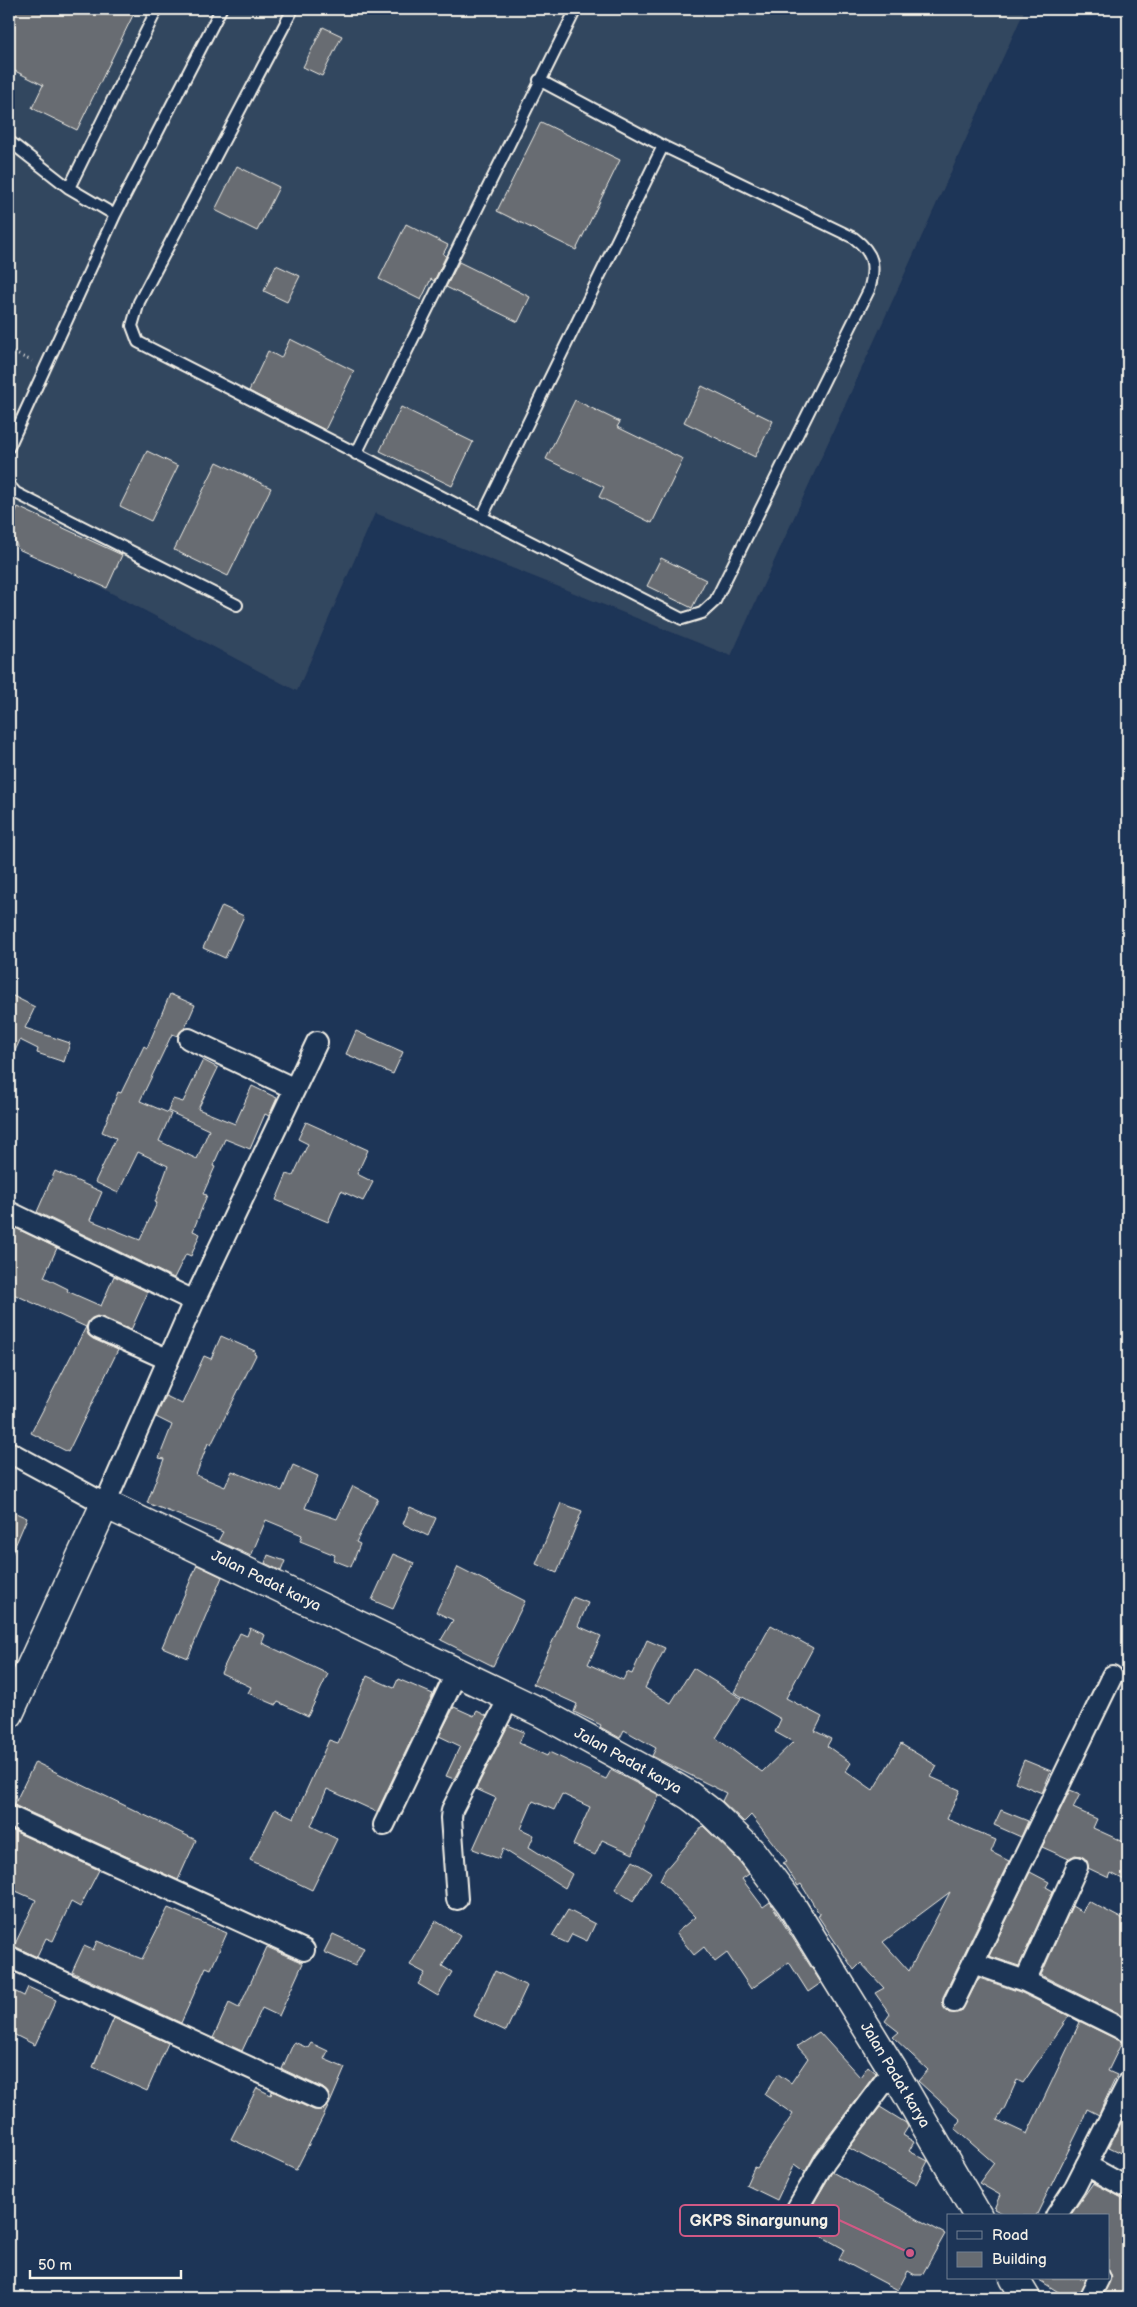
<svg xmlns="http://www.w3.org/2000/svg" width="1137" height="2307" font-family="'Balsamiq Sans',sans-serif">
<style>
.built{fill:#33465f}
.building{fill:#676c72;stroke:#f4f1e8;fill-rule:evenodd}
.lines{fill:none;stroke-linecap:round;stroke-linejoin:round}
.lane-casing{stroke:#f4f1e8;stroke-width:14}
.street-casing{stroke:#f4f1e8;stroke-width:24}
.secondary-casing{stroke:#f4f1e8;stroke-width:31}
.path{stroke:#f4f1e8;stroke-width:3;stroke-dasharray:1 4;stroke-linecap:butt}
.lane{stroke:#1d3557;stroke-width:10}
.street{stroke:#1d3557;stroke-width:20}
.secondary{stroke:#1d3557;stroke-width:28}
.labels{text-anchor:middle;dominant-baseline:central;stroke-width:5;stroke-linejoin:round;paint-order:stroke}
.street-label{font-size:15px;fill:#f4f1e8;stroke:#1d3557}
.leader{fill:none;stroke:#d15985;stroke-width:2}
.callout-dot{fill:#d15985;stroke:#1d3557;stroke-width:2}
.callout{fill:#1d3557;stroke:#d15985;stroke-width:2}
.callout-label{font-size:16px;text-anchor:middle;font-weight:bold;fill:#f4f1e8}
</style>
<rect width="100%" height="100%" fill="#1d3557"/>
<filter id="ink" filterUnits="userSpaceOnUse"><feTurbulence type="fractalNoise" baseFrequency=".02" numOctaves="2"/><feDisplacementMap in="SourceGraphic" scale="10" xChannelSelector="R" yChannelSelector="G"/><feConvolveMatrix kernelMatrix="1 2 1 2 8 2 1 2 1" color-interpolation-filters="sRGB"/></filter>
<g filter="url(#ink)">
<path class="built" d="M9,9H1025L731,656L375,513L297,691L9,539Z"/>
<path class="building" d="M9,9H136L77,130L32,108L43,85L9,68V39L15,27L9,24Z
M323,27L342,36L322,76L303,67Z
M541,122L620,160L576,250L497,211Z
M237,166L279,187L257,231L215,210Z
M406,224L448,245L443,254L446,256L434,281L431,279L421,300L379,279Z
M459,262L530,297L518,322L446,287Z
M276,265L300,276L287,302L264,291Z
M290,339L354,371L325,430L249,391L268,351L281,358Z
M702,386L773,421L755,457L684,422Z
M575,400L620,422L617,427L683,459L652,523L599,497L604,487L546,459Z
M401,407L473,442L452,486L380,451Z
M147,451L178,466L151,521L120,506Z
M217,462L271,488L228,576L174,550Z
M18,507L122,555L107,588L18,549L9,526Z
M661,558L706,580L692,608L647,586Z
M222,906L244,916L225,958L203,948Z
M9,994L35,1007L25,1028L70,1043L64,1062L37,1053L38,1049L20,1040L9,1064Z
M170,994L195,1005L185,1028L178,1036L172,1034L140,1101L171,1114L159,1141L197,1159L209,1130L168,1111L173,1099L183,1102L203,1060L218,1068L198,1109L235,1124L252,1086L277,1098L269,1116L265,1114L250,1149L225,1139L213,1166L215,1167L203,1194L207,1195L193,1231L200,1234L191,1256L186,1254L174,1278L37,1212L55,1171L102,1192L90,1220L140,1240L157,1203L155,1202L168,1166L138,1152L118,1193L95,1182L116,1138L102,1132L118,1092L121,1093L144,1046L147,1048Z
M356,1031L403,1052L393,1074L346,1054Z
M306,1122L368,1150L357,1174L373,1182L363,1201L341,1191L328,1222L276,1200L287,1174L293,1176L308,1144L298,1139Z
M9,1225L57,1248L44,1277L68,1289L67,1291L101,1306L114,1276L148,1292L131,1330L97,1316L91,1319L86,1327L9,1292Z
M86,1327L88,1335L93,1339L118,1350L68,1452L31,1433Z
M221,1336L255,1351L254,1354L256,1355L211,1445L208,1443L196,1475L225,1487L232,1471L282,1491L293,1465L318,1476L305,1508L337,1519L353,1486L378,1499L356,1542L360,1544L351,1567L333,1560L335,1555L300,1541L302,1535L266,1520L251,1556L218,1541L223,1532L147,1503L164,1459L159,1458L172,1425L156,1417L162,1404L166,1396L182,1404L204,1356L211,1359Z
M561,1503L582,1511L557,1573L536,1564Z
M410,1507L436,1518L428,1536L403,1524Z
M9,1510L27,1518L9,1560Z
M393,1554L414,1563L393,1609L372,1600Z
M268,1555L285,1561L281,1571L265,1563Z
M197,1565L222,1577L188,1658L162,1647Z
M458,1567L525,1601L493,1666L441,1640L453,1620L436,1612Z
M573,1597L588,1603L578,1626L601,1636L588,1664L623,1680L627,1672L632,1674L647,1640L665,1648L645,1688L671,1703L693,1668L741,1698L716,1738L762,1772L793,1742L775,1732L781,1719L734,1692L771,1625L813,1648L786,1698L822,1717L815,1731L831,1739L827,1746L851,1763L846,1771L873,1790L901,1744L937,1766L931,1777L960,1790L947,1819L996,1840L991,1852L1009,1861L943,1997L944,2008L949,2013L961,2012L979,1978L1020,1992L1069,2016L1023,2083L1017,2080L1005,2107L997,2120L1027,2134L1080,2022L1073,2018L1122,2042L1108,2071L1117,2075L1103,2105L1099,2115L1087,2109L1079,2129L1036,2216H1008L994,2209L1000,2195L979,2183L994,2163L955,2129L961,2120L918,2081L928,2070L893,2037L899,2032L885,2021L890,2014L875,1993L884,1988L861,1963L854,1970L818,1916L820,1915L801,1884L798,1886L783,1863L787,1861L751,1815L744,1822L722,1801L726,1793L652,1756L656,1748L624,1730L620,1738L600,1727L601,1725L574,1712L577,1704L533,1684ZM950,1892L909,1971L883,1942Z
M250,1628L265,1635L262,1643L328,1674L308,1716L278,1702L276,1705L248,1693L251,1687L221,1673L240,1633L247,1636Z
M367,1676L394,1688L398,1679L433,1694L377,1812L327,1789L311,1826L337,1839L312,1890L250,1860L275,1809L294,1818L329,1740L338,1743Z
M454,1707L474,1716L477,1711L487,1716L454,1779L446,1776L460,1746L439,1736Z
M508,1725L524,1732L519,1743L547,1756L549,1752L606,1779L611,1770L659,1795L633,1854L602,1840L595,1855L573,1845L590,1807L562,1794L554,1810L533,1801L521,1829L534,1835L529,1847L572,1874L565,1888L503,1849L499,1859L473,1849L496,1798L476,1789Z
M1024,1760L1051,1771L1042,1793L1015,1782Z
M35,1762L196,1840L178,1880L14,1805Z
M1070,1790L1080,1794L1073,1808L1097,1819L1093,1828L1128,1844V1882L1111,1873L1109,1878L1088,1868L1087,1861L1081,1856L1075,1855L1069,1859L1042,1847Z
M1001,1810L1028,1821L1021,1837L994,1825Z
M703,1826L739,1861L749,1874L742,1879L763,1907L770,1902L821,1983L808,1992L789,1962L751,1989L727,1953L715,1962L704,1947L694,1955L676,1933L695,1917L660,1880L665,1870Z
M9,1829L99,1870L80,1907L71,1902L53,1941L46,1938L37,1957L14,1946L36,1900L9,1888Z
M633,1861L651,1872L633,1901L615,1889Z
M1030,1872L1049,1882L1046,1887L1053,1891L1019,1966L989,1956Z
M1088,1901L1128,1922V2019L1041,1975L1072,1906L1082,1912Z
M168,1908L227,1933L211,1969L206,1967L181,2023L72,1972L84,1946L93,1950L97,1941L142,1959Z
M568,1910L595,1924L587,1941L572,1934L567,1943L552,1936Z
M436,1921L460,1936L442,1966L452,1972L438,1996L418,1984L425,1973L410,1965Z
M333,1934L364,1948L355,1966L324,1952Z
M267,1947L303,1963L279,2016L262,2008L242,2051L213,2038L229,2003L239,2008Z
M495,1971L527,1986L506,2031L474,2016Z
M28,1987L56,2000L35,2045L9,2032V1992L14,1995L16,1992L24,1996Z
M114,2018L168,2043L147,2091L93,2067Z
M819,2032L860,2077L868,2066L876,2073L815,2154L805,2172L794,2164L777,2200L746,2185L754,2167L757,2168L793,2114L765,2095L778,2074L791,2083L808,2058L797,2046Z
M294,2042L308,2048L311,2043L328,2051L324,2059L345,2068L330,2103L296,2170L231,2139L257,2088L271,2095L272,2091L314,2110L324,2109L329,2104L330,2097L323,2088L282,2069Z
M880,2107L906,2123L908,2127L903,2135L914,2142L909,2151L928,2161L916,2184L849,2148Z
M1128,2109V2156L1109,2147Z
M832,2172L945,2234L922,2275H915L908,2271L898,2290L839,2259L844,2249L821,2236L825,2230L805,2218Z
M1093,2183L1128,2201V2298H1102L1111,2278L1108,2271V2216H1070Z
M1036,2278H1086L1077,2298H1068Z"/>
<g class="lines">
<defs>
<path id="lane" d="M293,9L139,302L132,326L138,342L682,619L702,613L715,601L869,290C876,266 874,253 854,238L663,146
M9,141L69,188L115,215
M69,188L157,9
M9,447L115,215L221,9
M356,454L576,9
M9,485L16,493L237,605
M482,517L663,146L539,80"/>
<path id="street" d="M189,1039L293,1088
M9,1212L194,1301
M98,1328L167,1359
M9,1452L105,1504L194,1301L317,1042
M9,1816L304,1950
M384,1825L457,1672
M457,1899L451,1818L452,1810L509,1698
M9,1957L318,2099
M973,1963L1025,1981L1077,1867
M1025,1981L1128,2032
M954,2002L1112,1676
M1086,2165L1128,2188
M1056,2216L1075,2187L1128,2083
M791,2219L825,2161L893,2070
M1089,2298L1099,2278"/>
<path id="secondary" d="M9,1714L105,1504L540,1712L667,1782L690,1796L712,1813L751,1851L790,1903L893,2070L978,2216
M1014,2278L1026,2298"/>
</defs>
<use href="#lane" class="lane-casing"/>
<use href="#street" class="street-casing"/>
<use href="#secondary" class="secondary-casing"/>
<path class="path" d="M9,351L32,361"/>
<use href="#lane" class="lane"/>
<use href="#street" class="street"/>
<use href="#secondary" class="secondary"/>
</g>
</g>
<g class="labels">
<g class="street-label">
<text transform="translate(266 1581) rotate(26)">Jalan Padat karya</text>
<text transform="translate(628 1761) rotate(29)">Jalan Padat karya</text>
<text transform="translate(895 2075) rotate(59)">Jalan Padat karya</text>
</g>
</g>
<path class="leader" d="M910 2253L839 2220"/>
<circle class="callout-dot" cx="910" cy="2253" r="5"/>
<rect class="callout" x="680" y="2205" width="159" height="31" rx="5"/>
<g class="callout-label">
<text x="759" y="2226">GKPS Sinargunung</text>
</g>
<rect width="1137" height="2307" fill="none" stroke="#1d3557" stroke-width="30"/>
<rect x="15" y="15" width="1107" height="2277" fill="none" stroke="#f4f1e8" stroke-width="2" filter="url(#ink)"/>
<rect x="947" y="2214" width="162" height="65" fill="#1d3557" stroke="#738091"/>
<rect x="957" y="2231" width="25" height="8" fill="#1d3557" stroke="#738091"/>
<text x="992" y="2240" font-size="15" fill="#f4f1e8">Road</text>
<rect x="957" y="2252" width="25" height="15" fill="#676c72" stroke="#738091"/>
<text x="992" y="2264" font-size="15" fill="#f4f1e8">Building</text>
<path d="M30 2270v8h151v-8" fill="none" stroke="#f4f1e8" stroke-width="2.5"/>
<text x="38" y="2270" font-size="15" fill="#f4f1e8" stroke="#1d3557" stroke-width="4" paint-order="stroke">50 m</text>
</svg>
